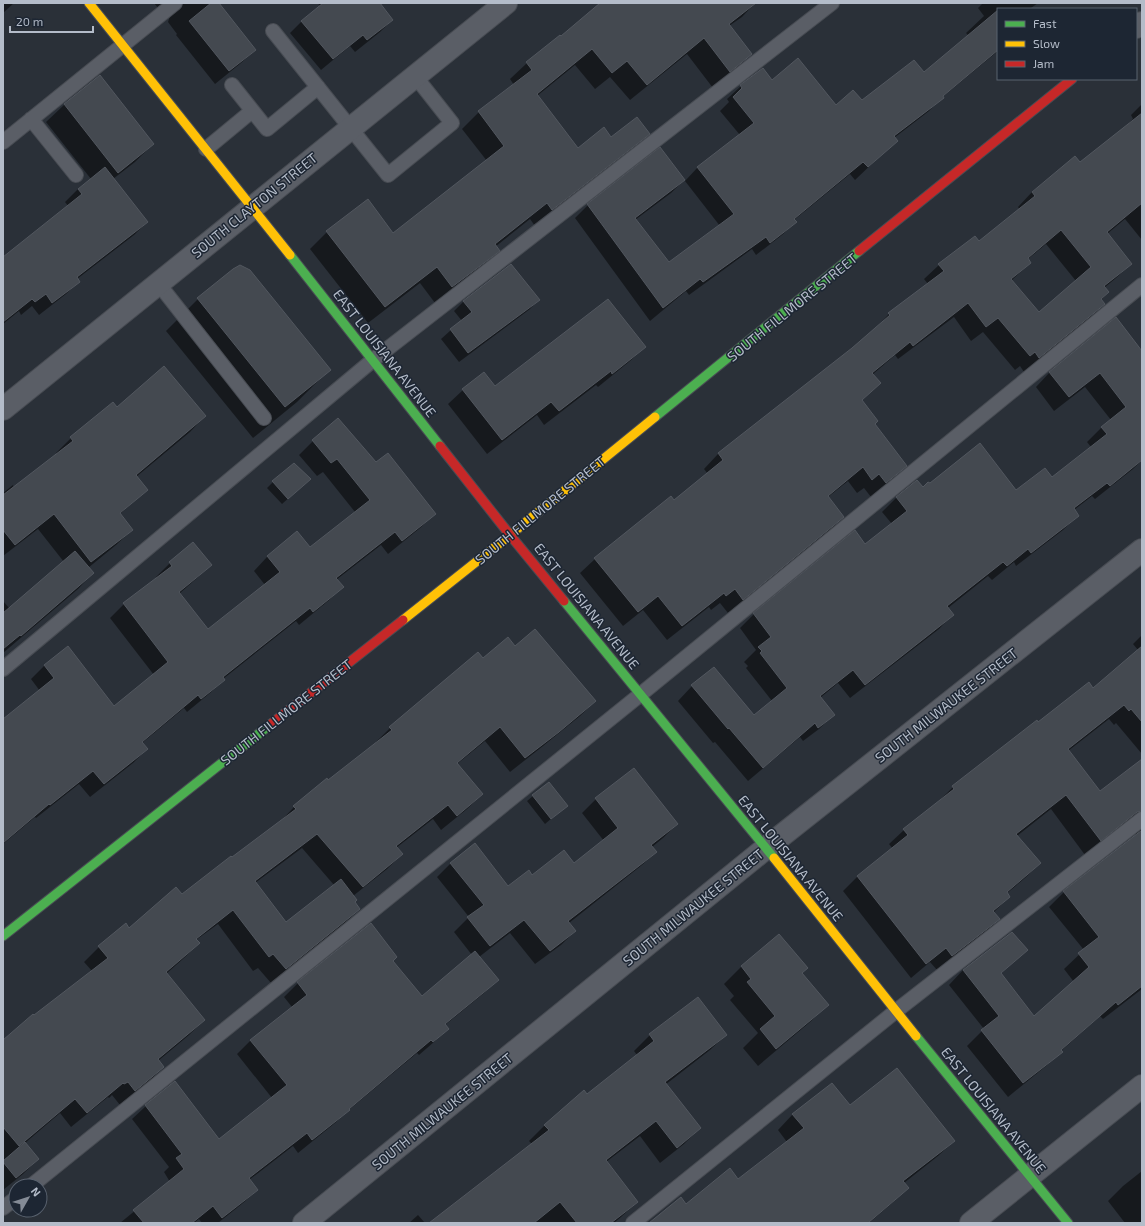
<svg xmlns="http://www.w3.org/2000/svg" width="1145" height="1226" font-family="'Exo 2',sans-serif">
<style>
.shadow{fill:#0007;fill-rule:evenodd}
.building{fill:#444950;stroke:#52575f;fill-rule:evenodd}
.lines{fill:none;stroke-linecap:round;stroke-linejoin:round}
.lane-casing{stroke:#484c53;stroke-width:16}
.street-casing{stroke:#484c53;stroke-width:24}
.fast-casing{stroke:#484c53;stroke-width:11}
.slow-casing{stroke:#484c53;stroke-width:11}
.jam-casing{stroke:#484c53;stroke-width:11}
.lane{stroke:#5a5e66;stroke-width:14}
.street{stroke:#5a5e66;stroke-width:22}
.fast{stroke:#4caf50;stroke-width:9}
.slow{stroke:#ffc107;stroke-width:9}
.jam{stroke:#c62828;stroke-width:9}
.labels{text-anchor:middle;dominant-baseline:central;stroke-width:3;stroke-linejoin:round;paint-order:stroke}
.street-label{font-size:14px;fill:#b4bcc9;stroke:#1d2633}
</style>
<rect width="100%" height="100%" fill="#2a3038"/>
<path class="shadow" d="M3,3H14L3,13Z
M154,3H210L211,5L213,3H217L255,50L241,63L215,84L176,35L177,34L168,22L170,16L169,11L158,8Z
M318,3H382L380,5L392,20L380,32L355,52L350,46L321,70L290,33L302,21L320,7Z
M602,3H755L742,17L729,26L751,54L734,71L713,88L687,54L630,100L610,77L595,89L575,65L537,96L577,149L611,138L649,134L632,150L535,226L530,219L495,247L498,251L482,267L435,303L420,283L368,323L310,249L327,232L367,201L393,234L487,161L462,129L479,112L514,85L510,79L527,63L561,37Z
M983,3H1038L1031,8V9H998V51L941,98L929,111L894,138L896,141L855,180L850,174L794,220L795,222L782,235L756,255L752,249L689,295L686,291L650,321L575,218L588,205L684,180L671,193L635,220L668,263L720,226L685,181L698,167L740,135L720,111L729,102L727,99L741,86L762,69L772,81L836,107L862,102L924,73L969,36L966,33L984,16L978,8Z
M100,77L153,144L135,162L113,179L147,222L134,235L77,279L79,281L66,294L39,315L32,306L21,315L19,311L3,324V258L69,207L65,202L78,189L91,179L46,122L64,105Z
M1142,104V240L1125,219L1107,234L1131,264L1116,278L1104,288L1108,292L1101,300L1104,304L1090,318L1024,372L1020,366L1015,370L983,332L971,341L954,317L898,359L895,355L872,375L880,383L861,401L874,424L906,466L891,480L871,497L864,488L857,493L848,481L828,497L843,517L829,531L728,613L720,603L711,610L709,607L667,640L643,610L623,626L580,573L595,559L674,502L708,474L704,469L718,454L852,349L875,329L889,314L928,284L924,279L939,265L979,242L1020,210L1018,207L1032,192L1075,157L1080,164L1123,129L1133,119L1131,115ZM1046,244L1076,281L1039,314L1011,281L1030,263L1028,259Z
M510,265L539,299L530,309L459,362L441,339L451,330L462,321L454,311L463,302Z
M198,299L329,370L297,402L253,438L166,331Z
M645,347L630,361L598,387L596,385L544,425L537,415L487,454L448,404L463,390L484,373L495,387Z
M1139,347L1142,350V460L1133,469L1095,499L1092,496L1074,510L1078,515L1063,530L1016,566L1014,562L992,580L988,576L948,608L953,614L939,629L850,698L838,683L820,698L833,715L819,729L803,741L800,737L748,781L715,742L713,743L678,701L692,686L754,716L772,701L746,668L748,666L744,662L756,650L740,628L754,614L865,545L892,524L882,512L897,497L922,488L1016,492L1052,478L1091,447L1087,442L1101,428L1111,420L1085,387L1054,411L1036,387L1050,372Z
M117,408L205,416L190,432L136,477L146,490L120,514L132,530L116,545L88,568L93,573L78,589L3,653V601L10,609L64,562L38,529L3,556V493L13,485L14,488L57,455L56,453L71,438Z
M313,441L376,464L434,514L420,528L388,554L381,545L336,580L342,587L328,601L299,625L296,621L223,679L224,680L210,693L187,712L184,708L142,743L147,749L133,763L90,797L79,784L36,818L35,817L3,844V720L40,691L31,679L44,666L68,648L114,707L154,675L110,618L124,604L157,578L156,577L170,563L193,543L211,565L197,578L179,594L208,630L265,585L254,571L267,557L297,533L310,548L355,512L323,472L317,476L299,455Z
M310,479L282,504L267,488L273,482Z
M1142,635V754L1116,723L1114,725L1109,719L1068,751L1100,792L1142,760V989L1103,1019L1100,1016L1061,1051V1052L1046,1066L1008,1097L967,1046L984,1029L949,985L963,970L1026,950L1000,974L1034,1017L1074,982L1064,969L1084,950L1049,907L1064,892L1136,836V834L1134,828L1085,855L1051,809L1017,836L1040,863L1025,878L1006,894L1009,897L993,913L999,919L984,934L937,970L930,962L911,978L843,891L858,876L893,849L889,844L904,830L938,802L953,787L1038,723L1093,689L1138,650L1133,644Z
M515,647L595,701L580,716L543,746L510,772L485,741L457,764L482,794L467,809L441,830L433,819L396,848L402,854L387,869L353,896L354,902L359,909L344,924L271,983L258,968L253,971L218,924L196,940L199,943L184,958L166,974L204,1020L189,1035L158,1061L163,1067L149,1082L120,1105L112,1095L109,1098L108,1097L71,1127L60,1113L25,1143L38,1159L23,1174L3,1190V1041L92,971L84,962L99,947L126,925L129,929L182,896L232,859L280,822L294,807L377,744L376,742L390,728L483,659ZM302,848L334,885L286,923L255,883Z
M533,796L566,806L545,824L527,801Z
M596,799L677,824L663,838L652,847L656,852L642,865L569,923L575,931L561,945L535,964L510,933L479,957L497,979L484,993L445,1025L448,1029L434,1042L419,1055L417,1053L345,1113L335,1123L298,1153L293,1146L249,1180L257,1190L243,1203L218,1223H202L199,1219L194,1223H120L170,1182L164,1172L169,1167L132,1119L146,1106L219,1140L272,1098L237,1054L251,1040L292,1007L284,997L298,983L371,924L392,961L422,997L472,955L454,932L469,917L437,877L451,863L508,887L532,877L574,865L604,841L582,813Z
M742,966L801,974L827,1005L810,1022L758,1066L743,1048L758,1033L730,1000L734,996L724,984Z
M698,998L726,1035L710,1050L665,1085L700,1128L684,1144L660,1163L640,1136L606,1162L637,1202L621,1217L614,1223H430L532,1144L529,1141L545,1125L587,1095L637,1055L634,1051L650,1035Z
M849,1107L954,1141L938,1156L904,1183L908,1188L892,1203L869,1223H652L738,1180L787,1142L778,1130L793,1114Z
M1142,1171V1223H1125L1108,1201L1123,1186Z
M418,1215L425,1223H409Z"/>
<path class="building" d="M211,3H219L256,50L229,71L189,21Z
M323,3H380L393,20L367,40L363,35L333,59L301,21Z
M600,3H756L729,24L752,54L730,72L704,38L647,85L627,61L612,73L592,49L537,94L578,148L604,127L611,137L637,117L650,134L552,210L547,203L495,244L500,251L452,287L437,267L385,307L326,231L368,199L393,233L504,146L478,111L532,70L526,62L560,35L561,36Z
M998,10V50L943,96L944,98L894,136L898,141L868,167L863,162L794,219L797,222L770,243L766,237L703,282L700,279L663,308L587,204L660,147L685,180L635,218L669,262L734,214L697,167L754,123L733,97L742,88L740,85L763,68L772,80L798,58L836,105L853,90L862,100L914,60L924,72Z
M100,75L154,144L118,173L64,104Z
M1142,113V203L1107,232L1132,264L1104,286L1109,292L1101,299L1105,304L1039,358L1035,352L1030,356L998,318L986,327L968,303L913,346L910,342L872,373L881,383L862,400L878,421L875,424L907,466L886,483L879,474L872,480L863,467L828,496L844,517L743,600L735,589L726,596L724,593L682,626L658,596L638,612L594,558L671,496L674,500L723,460L718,453L852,348L890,315L888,313L944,271L938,264L975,236L979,241L1035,196L1032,192L1075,156L1080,162ZM1061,230L1091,267L1039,312L1011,279L1031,263L1028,258Z
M105,167L148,222L77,277L80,282L52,303L46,294L35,302L32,299L3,322V257L82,194L78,189Z
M511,264L540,300L468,353L450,329L472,312L463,301Z
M240,265L250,270L331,370L285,407L197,298L233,269Z
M608,299L646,347L612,374L611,371L559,411L551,402L502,440L462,389L484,372L495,386Z
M1116,317L1142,351V460L1110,486L1107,483L1074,508L1079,516L1031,553L1028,549L1007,566L1003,562L947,606L954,615L865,685L853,670L820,696L835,715L818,728L815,723L763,768L729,728L728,729L691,685L714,667L754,715L787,688L760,653L762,651L758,647L771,637L753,613L855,530L865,544L907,511L896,497L917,480L923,487L928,482L930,483L980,443L1016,490L1045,468L1052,477L1107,434L1101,427L1126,407L1100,373L1069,397L1049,372Z
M164,366L206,416L136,475L148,490L120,513L133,530L91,562L54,514L15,545L3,530V495L73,441L70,437L113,402L117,407Z
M338,418L376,462L388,453L436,514L402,541L395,532L336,578L344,587L313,612L310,608L223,677L225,680L201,699L198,695L142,742L148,749L104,784L93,771L50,805L49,804L3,843V719L54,678L44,665L68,646L114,706L168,662L123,603L172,566L169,562L193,542L212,565L179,592L208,629L280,572L267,556L297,531L310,547L370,500L337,459L331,463L312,440Z
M294,463L311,479L288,499L272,481Z
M75,551L94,573L21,636L20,635L3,649V613Z
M535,629L596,701L559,732L525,758L500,727L457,763L483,794L457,816L448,805L396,846L403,854L363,887L317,834L255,881L286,922L341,879L357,900L355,902L360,909L286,969L273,954L269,957L233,910L196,939L200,943L166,972L205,1020L158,1059L164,1067L135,1091L128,1082L124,1084L123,1083L87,1113L75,1099L19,1146L3,1127V1040L33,1014L34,1015L108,958L98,946L126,923L129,928L176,887L182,894L231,856L232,857L296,809L293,806L327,778L328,780L392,730L389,727L478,652L483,658L508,637L515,646Z
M1142,646V722L1131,709L1129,711L1124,705L1068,749L1100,791L1142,759V811L1137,812L1101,841L1066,795L1016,834L1041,863L1007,892L1010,897L993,911L1000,919L952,956L946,948L926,964L857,876L908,835L903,829L954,789L952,786L1037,720L1038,722L1089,682L1093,688Z
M634,768L678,824L651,845L657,852L568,921L576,931L550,951L524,920L490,946L467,917L484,905L450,863L475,843L508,886L529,870L532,875L564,850L574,863L618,828L595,798Z
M549,782L568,806L551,819L532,795Z
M1142,830V986L1118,1005L1116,1002L1061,1050L1063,1052L1023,1083L981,1030L999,1016L963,970L1012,932L1028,950L1001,973L1034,1016L1089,967L1078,953L1099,937L1063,891Z
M371,923L397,957L393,961L422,996L475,951L499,980L445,1024L449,1029L433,1042L431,1040L349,1109L350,1110L312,1140L307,1133L249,1178L258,1190L222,1218L213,1206L192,1223H144L133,1210L184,1169L176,1158L182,1154L145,1105L175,1081L219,1139L287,1085L250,1040L307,995L297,982Z
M779,934L808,968L802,973L829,1005L776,1049L760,1029L775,1016L747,982L751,979L741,966Z
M698,997L727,1035L665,1082L701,1128L677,1148L656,1121L606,1160L638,1202L611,1223H577L560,1202L534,1223H429L549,1130L544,1125L584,1090L587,1094L654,1041L649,1034Z
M897,1068L955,1141L903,1181L909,1188L868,1223H649L681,1197L686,1204L730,1168L738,1179L804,1128L792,1114L832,1083L850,1105Z
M25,1142L39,1159L16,1178L3,1162V1161Z"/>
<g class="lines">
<defs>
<path id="lane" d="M273,31L388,175L452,123L415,76
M232,85L267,129L318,87
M31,119L76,175
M3,142L175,3
M206,149L252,111
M158,283L264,418
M3,669L373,360L832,3
M31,1186L641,694L1142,285
M3,1208L16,1198
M633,1223L896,1011L1142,819"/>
<path id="street" d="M1136,27L1142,23
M3,409L506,3
M304,1223L766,848L1142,550
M971,1223L1142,1086"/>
<path id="fast" d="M290,255L440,446
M655,417L859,251
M564,601L774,858
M3,936L271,724
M916,1036L1068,1223"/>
<path id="slow" d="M89,3L290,255
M403,620L510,535L655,417
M774,858L916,1036"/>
<path id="jam" d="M859,251L1072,79
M440,446L510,535L564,601
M271,724L403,620"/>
</defs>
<use href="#lane" class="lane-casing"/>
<use href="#street" class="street-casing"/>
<use href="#fast" class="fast-casing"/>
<use href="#slow" class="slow-casing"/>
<use href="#jam" class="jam-casing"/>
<use href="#lane" class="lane"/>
<use href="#street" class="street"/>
<use href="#fast" class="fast"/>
<use href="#slow" class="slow"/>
<use href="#jam" class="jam"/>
</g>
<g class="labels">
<g class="street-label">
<text transform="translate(254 205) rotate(-39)">SOUTH CLAYTON STREET</text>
<text transform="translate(792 307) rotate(-39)">SOUTH FILLMORE STREET</text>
<text transform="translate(385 353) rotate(52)">EAST LOUISIANA AVENUE</text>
<text transform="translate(540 510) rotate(-39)">SOUTH FILLMORE STREET</text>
<text transform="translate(587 606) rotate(51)">EAST LOUISIANA AVENUE</text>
<text transform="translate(946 705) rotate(-38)">SOUTH MILWAUKEE STREET</text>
<text transform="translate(286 712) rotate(-38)">SOUTH FILLMORE STREET</text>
<text transform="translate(791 858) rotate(51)">EAST LOUISIANA AVENUE</text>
<text transform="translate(693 907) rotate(-39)">SOUTH MILWAUKEE STREET</text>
<text transform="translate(994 1110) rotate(51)">EAST LOUISIANA AVENUE</text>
<text transform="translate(442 1111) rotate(-39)">SOUTH MILWAUKEE STREET</text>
</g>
</g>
<rect width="1145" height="1226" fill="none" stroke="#b4bcc9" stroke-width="8"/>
<rect x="997" y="8" width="140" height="72" fill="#1d2633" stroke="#59626f"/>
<rect x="1005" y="21" width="20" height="6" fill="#4caf50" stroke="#59626f"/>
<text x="1033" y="28" font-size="12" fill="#b4bcc9">Fast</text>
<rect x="1005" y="41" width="20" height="6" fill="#ffc107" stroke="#59626f"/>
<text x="1033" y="48" font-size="12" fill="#b4bcc9">Slow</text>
<rect x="1005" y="61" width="20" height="6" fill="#c62828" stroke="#59626f"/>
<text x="1033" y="68" font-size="12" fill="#b4bcc9">Jam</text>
<g transform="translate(28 1198) rotate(51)"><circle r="19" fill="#1d2633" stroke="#59626f"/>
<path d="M0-3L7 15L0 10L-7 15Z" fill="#848b96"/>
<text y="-6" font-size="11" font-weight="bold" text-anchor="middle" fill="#b4bcc9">N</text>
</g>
<path d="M10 26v6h83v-6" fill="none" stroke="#b4bcc9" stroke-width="2"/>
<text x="16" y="26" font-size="12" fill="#b4bcc9" stroke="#1d2633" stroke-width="3" paint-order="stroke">20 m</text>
</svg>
